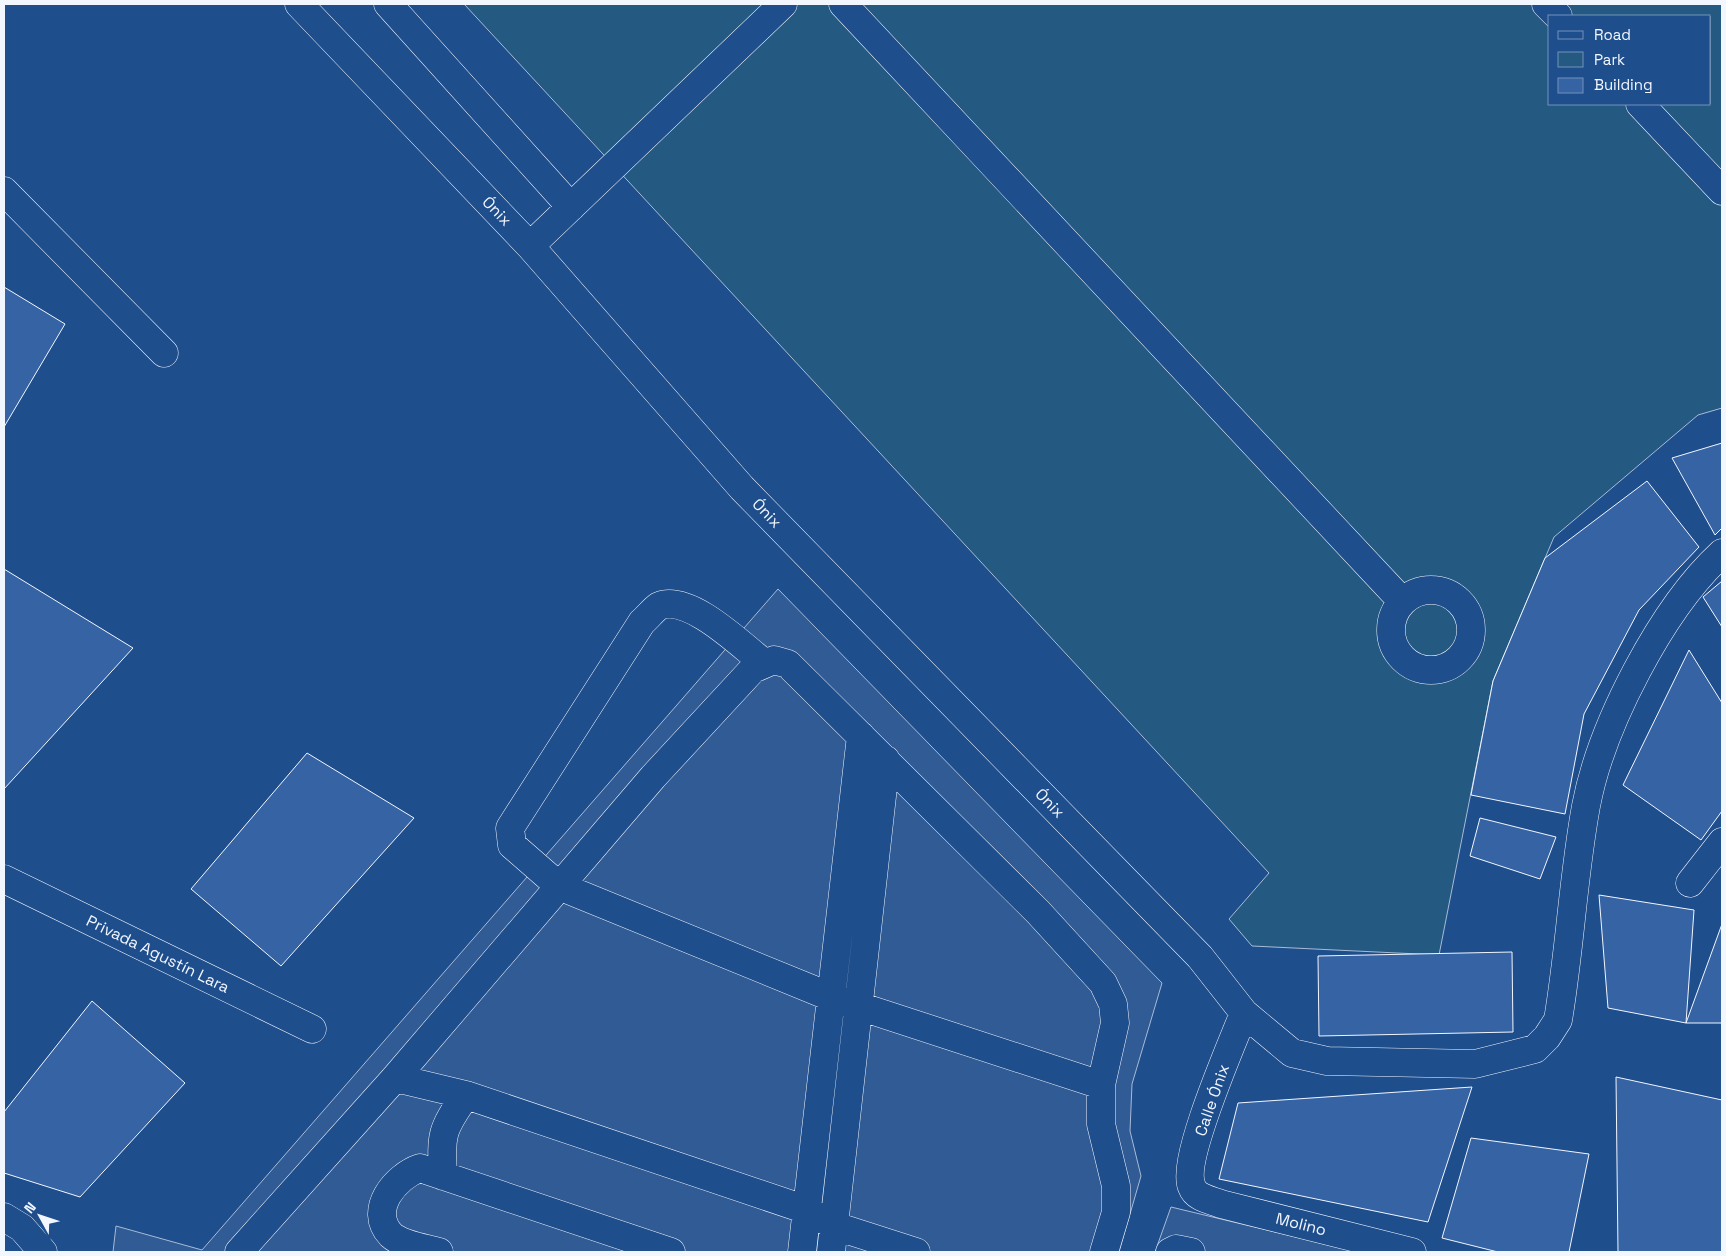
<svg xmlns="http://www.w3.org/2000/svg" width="1726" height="1256" font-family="'Space Grotesk',sans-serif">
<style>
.green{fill:#245a82;stroke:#a8bbd7;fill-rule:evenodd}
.parking{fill:#305b95;stroke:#a8bbd7}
.building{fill:#3563a3;stroke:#f2f6ff}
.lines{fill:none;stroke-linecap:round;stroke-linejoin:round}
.minor-casing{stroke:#f2f6ff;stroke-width:29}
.minor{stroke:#1f4e8c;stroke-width:28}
.labels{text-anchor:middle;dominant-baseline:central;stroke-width:4;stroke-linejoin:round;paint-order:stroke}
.street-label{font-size:16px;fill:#f2f6ff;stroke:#1f4e8c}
</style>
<rect width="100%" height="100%" fill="#1f4e8c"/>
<path class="green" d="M464,4H1722V408L1698,415L1554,537L1493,681L1439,955L1252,946L1229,919L1269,873ZM1550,16H1710V104H1550Z"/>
<path class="parking" d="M778,589L1162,983L1132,1084L1130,1131L1141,1176L1119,1252H113L116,1226L202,1250Z
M1171,1207L1358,1252H1155Z"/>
<path class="building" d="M4,287L65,324L4,427Z
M1722,443V528L1715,535L1672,458Z
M1647,481L1699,547L1639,610L1584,714L1565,814L1471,795L1493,681L1545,558Z
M4,569L133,648L4,789Z
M1722,581V627L1703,597Z
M1689,650L1722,703V811L1701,840L1623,785Z
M307,753L414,818L281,966L191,889Z
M1480,818L1556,837L1540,879L1470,856Z
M1599,895L1694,910L1686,1023L1608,1008Z
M1722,924V1023H1686Z
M1512,952L1513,1032L1319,1036L1318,956Z
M92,1001L185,1083L80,1197L4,1173V1112Z
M1616,1077L1722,1100V1252H1618Z
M1472,1087L1428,1222L1219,1179L1238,1103Z
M1471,1138L1589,1154L1569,1252H1498L1442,1238Z"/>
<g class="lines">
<defs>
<path id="minor" d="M299,4L530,246L742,488L1200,957L1244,1013L1292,1053L1327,1061L1475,1064L1535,1049L1547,1037L1558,1020C1570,949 1573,877 1586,806C1601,726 1662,608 1722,553
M388,4L571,207
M843,4L1402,601
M1546,4L1558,16
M1640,104L1722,191
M4,191L164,353
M530,246L783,4
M1391 630a40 40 0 1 1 80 0a40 40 0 1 1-80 0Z
M764,663C742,646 689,593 659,606C654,609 647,618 642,622L510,828L512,845L559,886L831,997L1101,1085
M4,879L312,1029
M1690,883L1722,842
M1244,1013C1232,1044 1180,1161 1192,1187C1196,1198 1211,1200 1221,1204L1412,1252
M395,1078L466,1095L807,1210L835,1226L916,1252
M443,1176C441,1134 441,1130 466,1095
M4,1217L22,1228L43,1252
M239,1252L395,1078L653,777L753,669L774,660L788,664L1038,912L1103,983L1113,1004L1115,1023L1101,1085V1124L1116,1186V1212L1104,1252
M439,1252C425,1248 402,1245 391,1235C367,1210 396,1176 420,1168L671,1252
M802,1252L861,736
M831,1252L886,760
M1170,1252L1176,1249L1191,1252"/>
</defs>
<use href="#minor" class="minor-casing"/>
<use href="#minor" class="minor"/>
</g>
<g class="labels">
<g class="street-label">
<text transform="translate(497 211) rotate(46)">Ónix</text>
<text transform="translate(767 513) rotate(46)">Ónix</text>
<text transform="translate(1050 803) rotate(46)">Ónix</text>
<text transform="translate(158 954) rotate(26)">Privada Agustín Lara</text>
<text transform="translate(1212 1100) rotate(-71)">Calle Ónix</text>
<text transform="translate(1301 1224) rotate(14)">Molino</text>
</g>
</g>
<rect width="1726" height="1256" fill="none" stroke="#f2f6ff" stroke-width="10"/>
<rect x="1548" y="15" width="162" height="90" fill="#1f4e8c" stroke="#7391ba"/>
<rect x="1558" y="31" width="25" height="8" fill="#1f4e8c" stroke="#7391ba"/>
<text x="1594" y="40" font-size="15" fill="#f2f6ff">Road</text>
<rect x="1558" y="52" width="25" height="15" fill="#245a82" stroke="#7391ba"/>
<text x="1594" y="65" font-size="15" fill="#f2f6ff">Park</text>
<rect x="1558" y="78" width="25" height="15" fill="#3563a3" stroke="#7391ba"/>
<text x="1594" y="90" font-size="15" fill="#f2f6ff">Building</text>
<g transform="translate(40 1216) rotate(310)" stroke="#1f4e8c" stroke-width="4" paint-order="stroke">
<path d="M0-4L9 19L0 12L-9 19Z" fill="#f2f6ff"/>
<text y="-8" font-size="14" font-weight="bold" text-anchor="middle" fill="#f2f6ff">N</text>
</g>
</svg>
